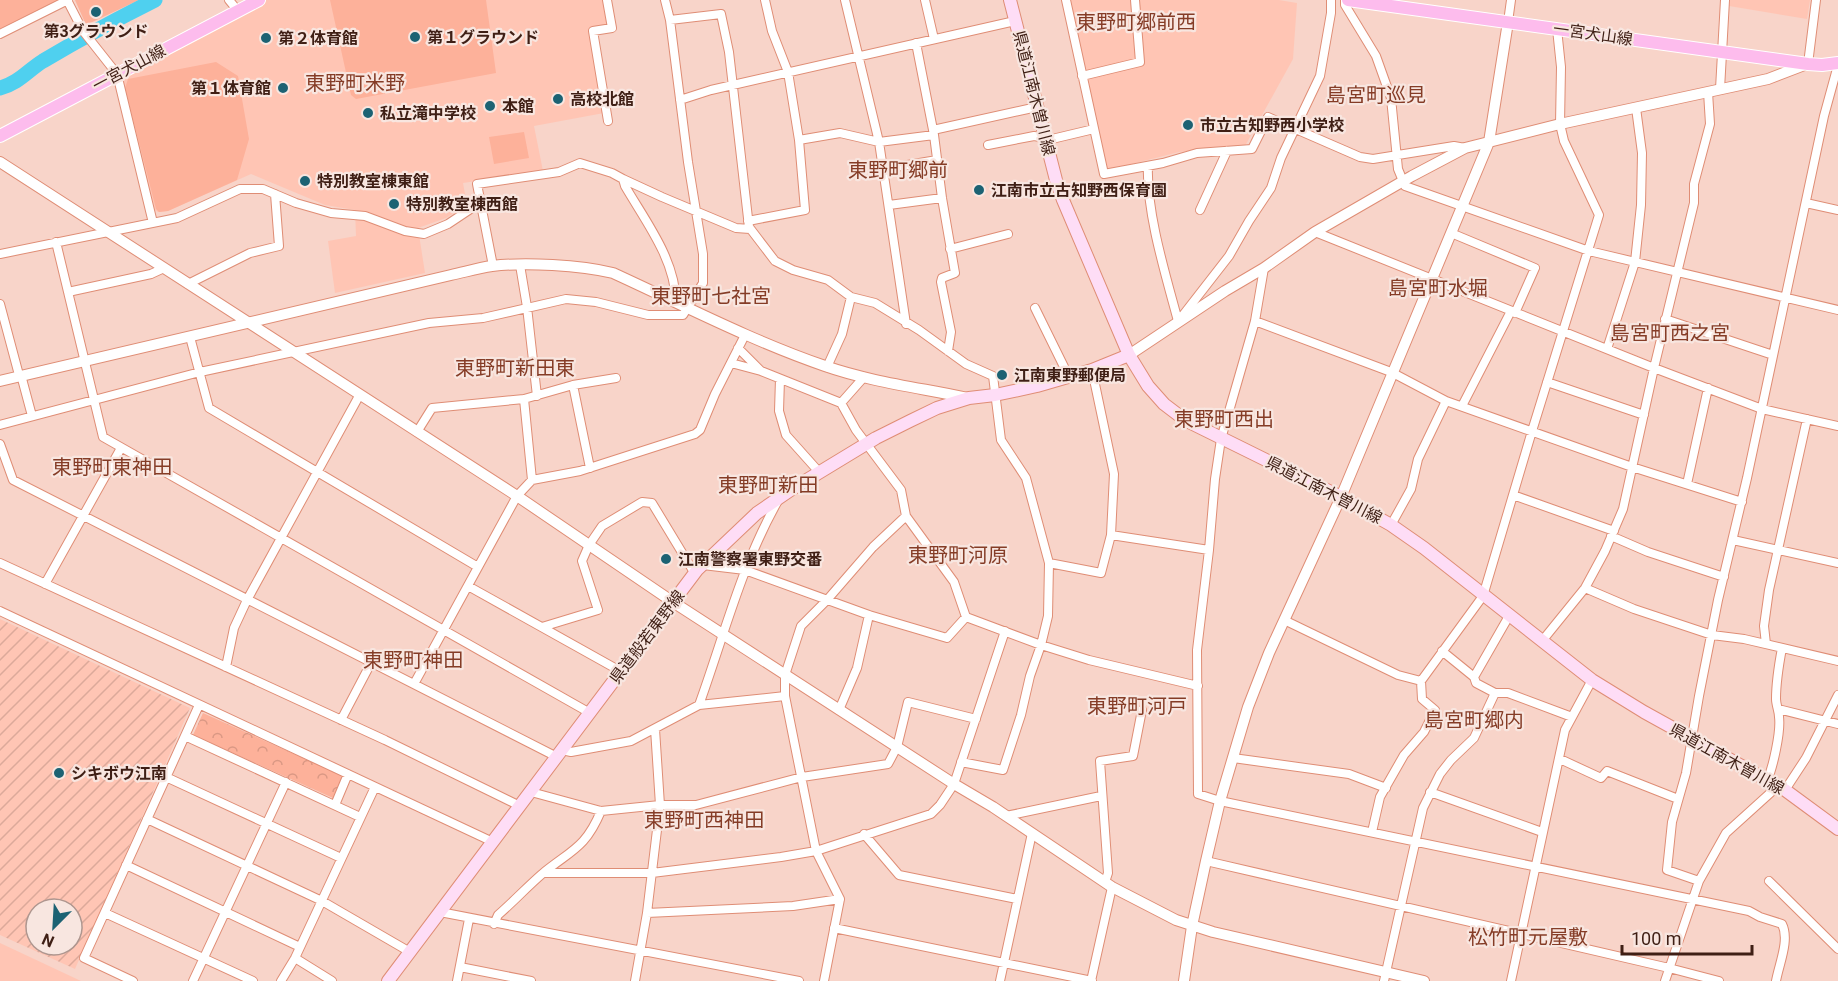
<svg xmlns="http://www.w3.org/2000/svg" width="1838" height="981" font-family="Roboto,'Noto Sans JP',sans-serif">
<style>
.built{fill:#ffc5b4}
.industrial{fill:url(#industrial-furrows);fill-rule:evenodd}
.green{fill:#fdb19a}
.forest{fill:url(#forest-crowns)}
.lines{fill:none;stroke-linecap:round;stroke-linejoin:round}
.river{stroke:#4fd0ef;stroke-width:15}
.minor-casing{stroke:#df8d75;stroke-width:10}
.tertiary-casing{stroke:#df8d75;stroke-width:12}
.secondary-casing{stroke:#df8d75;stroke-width:14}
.primary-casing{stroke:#fff;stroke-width:14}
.minor{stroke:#fff;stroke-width:8}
.tertiary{stroke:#fff;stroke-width:10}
.secondary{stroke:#feddf6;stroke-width:12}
.primary{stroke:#fdbced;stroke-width:12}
.poi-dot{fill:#1c6273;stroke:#f8e6e0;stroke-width:2}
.labels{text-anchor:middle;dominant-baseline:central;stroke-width:4.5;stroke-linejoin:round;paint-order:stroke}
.poi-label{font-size:16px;font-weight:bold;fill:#3f1f15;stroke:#f8e6e0;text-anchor:start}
.street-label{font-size:16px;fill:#3f1f15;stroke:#f8e6e0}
.quarter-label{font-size:20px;fill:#853c26;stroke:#f8e6e0}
</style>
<defs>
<pattern id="industrial-furrows" width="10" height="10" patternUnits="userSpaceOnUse" patternTransform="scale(1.5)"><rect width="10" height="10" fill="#ffc5b4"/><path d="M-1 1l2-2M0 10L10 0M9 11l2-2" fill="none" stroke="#dca99a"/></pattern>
<pattern id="forest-crowns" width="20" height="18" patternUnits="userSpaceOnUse" patternTransform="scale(1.5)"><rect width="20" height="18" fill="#fdb19a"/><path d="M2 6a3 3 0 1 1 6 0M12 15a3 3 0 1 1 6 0" fill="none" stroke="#da9884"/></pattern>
</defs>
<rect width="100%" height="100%" fill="#f8d4c9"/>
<path class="built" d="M260,0H604L610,26L592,29L604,113L534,126L543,171L463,183L467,205L446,218L418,228L425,273L335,293L328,241L356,236L355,210L325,205L251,174L168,211L158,212L155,210L122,84L123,75Z
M1070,0H1279L1297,3L1293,59L1245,146L1179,152L1104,171Z
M1730,0H1810L1807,19L1729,6Z
M0,943L81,981H0Z"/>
<path class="industrial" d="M0,619L190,708L75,969L0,935ZM36,909H72V945H36Z"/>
<path class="green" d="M0,0H59L0,30Z
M75,0H139L86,25Z
M330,0H486L496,73L356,99L351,95Z
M216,62L238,76L249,139L237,180L168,211L159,212L156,209L125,88L128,79Z
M524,132L529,158L494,164L489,137Z"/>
<path class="forest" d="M203,713L343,776L333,798L193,735Z"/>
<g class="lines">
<path class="river" d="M0,88C19,83 27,71 43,61C80,39 117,19 155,0"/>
<defs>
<path id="minor" d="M67,0L83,31L117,74L153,223
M229,0L238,11
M607,0L612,28L593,31L608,121
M665,0L670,20
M845,0L879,142L906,324
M925,0L934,39
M1066,0L1104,174L1163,163L1197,153L1252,149L1268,117L1360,157L1373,159L1454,146L1465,148
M1345,0V5L1376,56L1391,98L1398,169L1405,186L1589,251L1838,310
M1508,22L1511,0
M0,34L68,0
M916,43L934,135L942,198L955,273L942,278L941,282L951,332L948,351
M1808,64L1816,0
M1082,76L1140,62L1135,0
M1720,89L1725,0
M680,100L711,90L1015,21
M933,130L1037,107
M799,140L840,133L879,142L934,135
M988,145L1034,136L1052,139L1094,129
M1148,166C1146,212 1166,276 1178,321
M884,169L937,160
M623,179L662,197L736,228L750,229
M1806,203L1838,210
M889,205L942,198
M1200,210L1227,151
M748,221L805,210L799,140L788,72L772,31L765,0
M1315,232L1654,368L1762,409L1838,426
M1451,233L1535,268L1515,313
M56,242L103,437L590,713
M950,249L1008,234
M0,254L177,218L240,189H263L296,203L331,213L365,216L405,231L424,234L448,224L481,202
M520,265L527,307L537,396
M493,266L477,184L559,172L580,163L612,173L623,179L625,186C646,222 675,259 676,302
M1264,268L1255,321L1221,439L1215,479L1209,550L1197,650L1198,794L1220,801L1749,911L1760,917L1782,924C1790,940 1779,964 1776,981
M188,284L250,253L279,246L275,194
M68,292L151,274L164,268
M0,304L19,375
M1035,308L1069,377
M1180,319L1229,256L1249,221L1271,188L1281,158L1320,76L1331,13V0
M1665,319L1773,355
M1255,321L1391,372L1446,401L1632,467L1742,502
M190,337L209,408L478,567
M738,348L761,371
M1607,349L1635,262L1641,205L1642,153L1636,108
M731,363L761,371L841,403
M827,367L842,334L851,297
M21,375L32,416
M864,377L841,403L856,430L901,490L906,516L954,582L966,617L1041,645L1089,660L1198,686
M780,379L779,411L786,435L820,473
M1547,382L1644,415
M573,385L616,378
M524,399L532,480
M1462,406L1511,311
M0,425L200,372L429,323L483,318L566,299L596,302L648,315H683L703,283V254L688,162L670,20L721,14L729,52L749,227L775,261L793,270L828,280L851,297L875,303L919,330L966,364L993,376L1001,440L1026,478L1049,563L1048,616L1041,645L1030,676L1021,715L1003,770L961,762
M417,432L432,408L524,399L573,385L590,468
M0,444L13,480L557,757
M1687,484L1708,388
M1513,495L1614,531
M1391,525L1411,489L1418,459L1446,401
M1111,535L1209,550
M1611,536L1648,552L1724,577
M1733,540L1838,563
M0,563L385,740L520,806
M1049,563L1101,573L1111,535L1114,474L1092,370
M703,565L745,570L869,615L947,638L966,617
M45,584L121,448
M468,586L622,672
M1585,588L1634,609L1712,635L1744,639L1838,661
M0,611L493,842
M1284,620L1398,675L1421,681
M542,627L598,610L582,561L589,545L602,526L642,502L652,503L695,574
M1542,641L1585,588L1605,551L1623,509L1654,368L1694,203V184L1710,124L1708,92
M1766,644L1764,626L1769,590L1807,419
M1442,651L1474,677L1476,683L1495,693H1508L1572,717
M226,667L234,628L247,600L359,396
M1474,677L1509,616
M414,684L517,496L532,480L580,471L695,434L700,430L715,394L745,335
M699,705C724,636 742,563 779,499
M1778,709L1838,724
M839,710L857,668L869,615
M341,720L371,663
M185,736L360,817
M562,750L571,752L631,741L699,705L785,696
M1233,758L1349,774L1386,788
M1560,759L1601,778L1607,771L1678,799
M166,777L341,858
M1767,781C1773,767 1781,732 1779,717C1779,711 1776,705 1776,699C1776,682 1779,664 1782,648
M1785,790L1806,758L1838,695
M531,792L601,811L660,805H696L802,777L888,764L897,747L908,702L976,719
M1430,792L1542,832
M335,805L348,774
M1006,816L1101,796
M147,819L322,901L410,952
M1372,832L1380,797L1404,755L1424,732L1435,710L1422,699L1421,681L1483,596L1532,431L1599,215L1564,141L1560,124L1561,67L1557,29
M864,834L899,875L1017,899
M1206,861L1669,968L1719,981
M126,865L300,947
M544,873H652L781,857L816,851L931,814L940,805L954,784L1005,631
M1699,881L1667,870L1672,822L1686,773L1699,696L1718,600L1747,478L1824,116L1838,65
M1769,881L1838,949
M1105,882L1108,873L1100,761L1133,756L1142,710
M440,912L799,981
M105,913L253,981
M647,913L793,906L840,899
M494,924L498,915C513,902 527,887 542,874C571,850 585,849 601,811
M834,928L1092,981
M295,958L332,981
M460,967L531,981
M133,981L84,958L199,705
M193,981L286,782
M281,981L295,958L375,787
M457,981L469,919
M635,981L647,913L660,805L655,729
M824,981L840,899L816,851L785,696V675L801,626L827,600L873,547L906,516
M1000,981L1032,833
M1091,981L1112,887
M1384,981L1423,808L1440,774L1451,760L1474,738L1495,693
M1511,981L1565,730L1592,680
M1665,981L1699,881L1726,833L1778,786"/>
<path id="tertiary" d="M0,162L517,496L673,602L954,784L993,807L1112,887L1176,920L1213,932L1424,981
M1129,355L1225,291L1264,268L1315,232L1412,176L1465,148L1560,124L1768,79L1807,64
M0,381L451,275C465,272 478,268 492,266C525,262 580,265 613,273C683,305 752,341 825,366C871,382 921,388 968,398
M1184,981L1192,926L1206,861L1220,801L1248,707L1269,653L1341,497L1489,142L1508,22"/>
<path id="secondary" d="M1010,0L1056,180L1063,200L1129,355L1148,386L1164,404L1185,420L1341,497L1391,525L1424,548L1592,680L1644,712L1785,790L1838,829
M388,981L697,570L757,513L792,489L876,438L910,421L937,408L969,398L995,395L1037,386L1092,370L1129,355"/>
<path id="primary" d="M1348,0L1808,64L1822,65L1838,63
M0,136L259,0"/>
</defs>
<use href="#minor" class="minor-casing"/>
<use href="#tertiary" class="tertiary-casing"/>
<use href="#secondary" class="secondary-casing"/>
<use href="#primary" class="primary-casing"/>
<use href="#minor" class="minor"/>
<use href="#tertiary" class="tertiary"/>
<use href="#secondary" class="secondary"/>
<use href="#primary" class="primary"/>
</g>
<g class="poi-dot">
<circle cx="96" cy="12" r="6"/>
<circle cx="415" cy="37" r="6"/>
<circle cx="266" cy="38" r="6"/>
<circle cx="283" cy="88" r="6"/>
<circle cx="558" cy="99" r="6"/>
<circle cx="490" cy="106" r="6"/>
<circle cx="368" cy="113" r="6"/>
<circle cx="1188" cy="125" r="6"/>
<circle cx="305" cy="181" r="6"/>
<circle cx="979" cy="190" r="6"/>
<circle cx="394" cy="204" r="6"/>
<circle cx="1002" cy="375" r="6"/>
<circle cx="666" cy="559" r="6"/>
<circle cx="59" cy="773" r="6"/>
</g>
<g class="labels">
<g class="poi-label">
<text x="96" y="31" text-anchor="middle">第3グラウンド</text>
<text x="427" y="37">第１グラウンド</text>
<text x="278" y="38">第２体育館</text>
<text x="271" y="88" text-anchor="end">第１体育館</text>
<text x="570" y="99">高校北館</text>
<text x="502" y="106">本館</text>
<text x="380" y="113">私立滝中学校</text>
<text x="1200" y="125">市立古知野西小学校</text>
<text x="317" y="181">特別教室棟東館</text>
<text x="991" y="190">江南市立古知野西保育園</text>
<text x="406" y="204">特別教室棟西館</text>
<text x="1014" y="375">江南東野郵便局</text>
<text x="678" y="559">江南警察署東野交番</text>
<text x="71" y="773">シキボウ江南</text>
</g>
<g class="street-label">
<text transform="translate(1593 34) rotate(8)">一宮犬山線</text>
<text transform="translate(129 68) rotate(-28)">一宮犬山線</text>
<text transform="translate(1034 93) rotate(76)">県道江南木曽川線</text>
<text transform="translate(1324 490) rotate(27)">県道江南木曽川線</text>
<text transform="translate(647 637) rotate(-53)">県道般若東野線</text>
<text transform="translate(1727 759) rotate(29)">県道江南木曽川線</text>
</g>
<g class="quarter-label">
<text x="1136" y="22">東野町郷前西</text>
<text x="355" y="83">東野町米野</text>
<text x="1376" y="95">島宮町巡見</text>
<text x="898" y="170">東野町郷前</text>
<text x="1438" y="288">島宮町水堀</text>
<text x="711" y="296">東野町七社宮</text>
<text x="1670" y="333">島宮町西之宮</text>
<text x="515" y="368">東野町新田東</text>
<text x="1224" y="419">東野町西出</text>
<text x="112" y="467">東野町東神田</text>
<text x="768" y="485">東野町新田</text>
<text x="958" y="555">東野町河原</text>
<text x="413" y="660">東野町神田</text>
<text x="1137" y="706">東野町河戸</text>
<text x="1474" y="720">島宮町郷内</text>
<text x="704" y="820">東野町西神田</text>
<text x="1528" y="937">松竹町元屋敷</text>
</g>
</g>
<g transform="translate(54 927) rotate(204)"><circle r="28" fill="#f8e6e0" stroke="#ae968f" stroke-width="1.5"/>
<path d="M0-4.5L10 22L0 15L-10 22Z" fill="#1c6273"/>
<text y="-9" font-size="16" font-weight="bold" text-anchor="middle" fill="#3f1f15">N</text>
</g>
<path d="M1622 945v9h130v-9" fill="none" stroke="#3f1f15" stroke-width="3"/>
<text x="1631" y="945" font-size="18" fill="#3f1f15" stroke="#f8e6e0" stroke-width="4.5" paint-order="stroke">100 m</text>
</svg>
